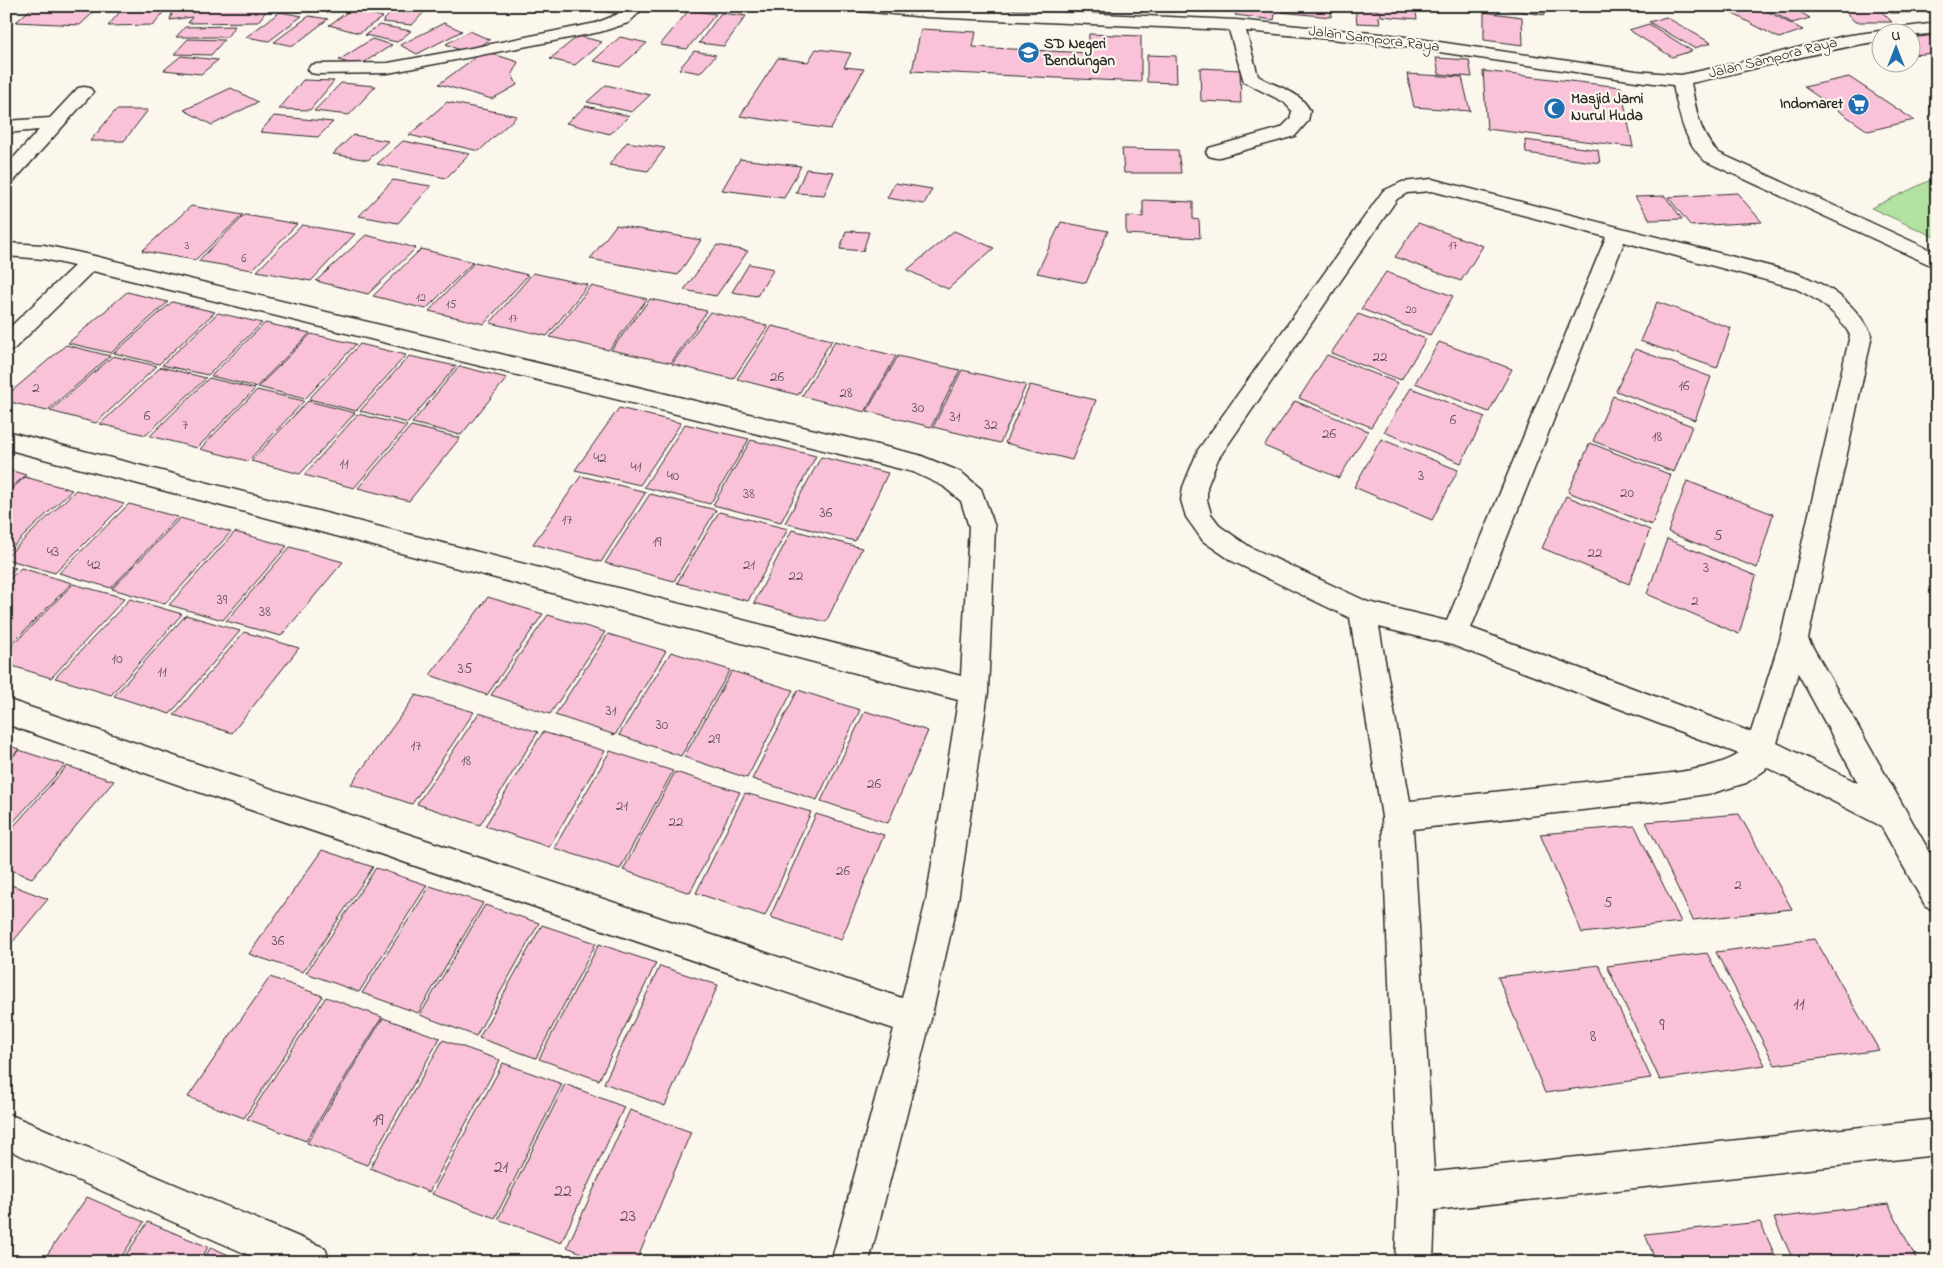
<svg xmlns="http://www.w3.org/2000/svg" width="1943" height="1268" font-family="'Indie Flower',sans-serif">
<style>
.green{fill:#b1e2a2;stroke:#6e8666}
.building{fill:#fac2d9;stroke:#2b2b2b}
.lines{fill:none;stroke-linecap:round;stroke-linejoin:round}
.minor-casing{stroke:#2b2b2b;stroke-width:3}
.minor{fill:#fbf7ec;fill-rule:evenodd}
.labels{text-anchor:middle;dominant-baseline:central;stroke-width:4.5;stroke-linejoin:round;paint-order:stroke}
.far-number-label{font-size:12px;fill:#5f5156}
.far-street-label{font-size:15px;fill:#2b2b2b;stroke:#fbf7ec}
.far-poi-label{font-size:15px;font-weight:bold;fill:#2b2b2b;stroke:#fbf7ec;text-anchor:start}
.number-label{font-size:15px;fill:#5f5156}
.near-number-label{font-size:18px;fill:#5f5156}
</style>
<rect width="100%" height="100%" fill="#fbf7ec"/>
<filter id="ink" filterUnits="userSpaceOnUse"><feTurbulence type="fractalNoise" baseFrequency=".02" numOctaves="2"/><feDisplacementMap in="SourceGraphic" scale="10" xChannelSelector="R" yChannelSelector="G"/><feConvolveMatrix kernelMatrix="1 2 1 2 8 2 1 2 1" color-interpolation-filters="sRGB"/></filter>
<g filter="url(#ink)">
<path class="green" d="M1937,177V238L1871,208Z"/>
<path class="building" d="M34,6H50L98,8L80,25L16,22Z
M174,6H237L269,7L258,22L188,23L192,17L170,20Z
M361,6H393L386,13L358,8Z
M398,6H430L412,25L382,22Z
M596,6H631L622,15L592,9Z
M1238,6H1253L1276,9L1274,20L1235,15Z
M1282,6H1320L1332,8L1331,17L1281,12Z
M1380,6H1415L1417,19L1381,16Z
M1489,6H1545V15L1489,7Z
M1723,6H1757L1803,30L1779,38L1720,7Z
M1762,6H1790L1810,18L1792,23Z
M1806,6H1835L1837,9L1808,8Z
M1840,6H1876L1892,22H1855Z
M1883,6H1923L1930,12L1891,13Z
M167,7L154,25L108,26L123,8Z
M1355,8L1378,10L1380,24L1357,23Z
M352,9L383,17L359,33L329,25Z
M689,10L716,14L687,49L660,45Z
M280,12L302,16L269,41L246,37Z
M1484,12L1522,17L1523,45L1484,40Z
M721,13L746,16L724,46L699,43Z
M309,16L328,19L293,46L274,42Z
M1666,17L1711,43L1694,48L1649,22Z
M444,23L462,31L417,54L400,45Z
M1649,24L1692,51L1672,57L1629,30Z
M379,25L411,31L397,42L365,35Z
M235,26L227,37H176L185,27Z
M921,29L976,32L973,47L1088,53L1089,34L1141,36V82L912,71Z
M470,31L490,40L466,53L446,44Z
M1937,35V53L1910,55V38Z
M578,36L602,42L575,65L550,59Z
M620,37L647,43L620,67L593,61Z
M188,39L224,40L211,55L174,54Z
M372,39L392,45L358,66L339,60Z
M816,49L851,53L844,67L864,69L831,129L740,116L778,58L808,62Z
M484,51L518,62L512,74L517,85L492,99L439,84Z
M694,51L716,55L700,73L679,69Z
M1147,55L1176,56L1177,83L1147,82Z
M181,56L218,60L201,74L164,70Z
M1436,58L1469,60L1472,77L1439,74Z
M1200,68L1240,70L1241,103L1201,101Z
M1483,71L1621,87L1633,147L1487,129Z
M1407,74L1462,77L1470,111L1414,107Z
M1849,77L1914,120L1868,131L1804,87Z
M303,80L334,81L310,110L279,109Z
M341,83L376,86L349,115L314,111Z
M606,85L650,95L632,112L587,102Z
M231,88L258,102L212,125L184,110Z
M447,102L517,116L479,151L409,135Z
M586,106L629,116L610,134L566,123Z
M116,110H148L124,141H90Z
M274,116L333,122L318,137L260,132Z
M353,135L388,141L368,160L333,154Z
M1525,140L1598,150L1600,163L1526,153Z
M403,141L470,154L446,178L377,164Z
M627,142L665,148L648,171L609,165Z
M1122,149L1178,150L1181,173H1124Z
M740,159L801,166L784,198L722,190Z
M806,169L834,172L824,195L796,193Z
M393,180L431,186L398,223L359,216Z
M895,183L932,189L924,204L887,198Z
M1737,193L1762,222L1691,226L1668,197Z
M1665,196L1682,219L1650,220L1635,197Z
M1143,200L1193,202V219L1199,220L1200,238L1126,234V216L1143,217Z
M191,206L243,215L195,260L142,251Z
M245,215L297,224L252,270L198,261Z
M1061,222L1108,231L1086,283L1037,273Z
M1418,223L1483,246L1461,281L1395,257Z
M302,225L355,234L311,281L257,271Z
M616,225L701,240L678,275L590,259Z
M846,231L869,232L863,251L840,249Z
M954,231L994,248L948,289L907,270Z
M366,235L416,248L368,294L316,281Z
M717,245L748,251L716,296L684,290Z
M421,249L473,262L426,309L373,296Z
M475,262L528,275L484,324L429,311Z
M749,264L774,269L757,296L732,292Z
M1386,272L1453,296L1430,335L1361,309Z
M533,273L588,285L547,336L490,323Z
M591,286L647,299L609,350L550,337Z
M127,292L168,302L111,353L68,343Z
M650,299L707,311L671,363L611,350Z
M172,302L215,312L159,364L114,353Z
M1657,302L1731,328L1717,368L1640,341Z
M710,312L768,326L733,379L672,364Z
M218,313L262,323L208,375L162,365Z
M1358,314L1426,339L1401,380L1331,353Z
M265,323L310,333L256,387L211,376Z
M772,326L832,340L798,395L737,379Z
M311,334L356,344L305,399L258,387Z
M835,341L896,356L865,412L802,396Z
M1439,342L1512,369L1489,412L1415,383Z
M360,344L406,355L356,411L309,399Z
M66,345L110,356L47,411L6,401V396Z
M1635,349L1711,377L1695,420L1616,391Z
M1327,355L1398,383L1371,427L1299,398Z
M113,356L157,366L96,423L50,411Z
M409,356L456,366L408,423L360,411Z
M898,356L960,370L931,427L867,411Z
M459,366L507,378L461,435L412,423Z
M161,367L206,378L146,435L100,424Z
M962,370L1026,385L1000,443L933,427Z
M209,378L255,389L197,448L150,436Z
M1030,385L1096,400L1072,460L1005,443Z
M1411,388L1485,417L1461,463L1384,432Z
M257,390L304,401L248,461L200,449Z
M1613,396L1692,426L1674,472L1593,441Z
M308,401L355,413L300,474L251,461Z
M1295,401L1368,431L1339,478L1264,446Z
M619,408L681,423L640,485L575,470Z
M358,414L407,426L354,488L304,475Z
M685,424L749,439L710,504L644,487Z
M411,426L460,438L409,501L358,488Z
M1381,439L1458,470L1432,520L1354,487Z
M751,440L816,456L781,522L713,505Z
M1590,443L1671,475L1652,525L1568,492Z
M821,457L888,473L855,541L785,523Z
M6,469L26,475L6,492Z
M581,476L646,492L601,562L533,544Z
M25,477L72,490L6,553V494Z
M1687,481L1773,514L1757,568L1668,532Z
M76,490L124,504L55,573L6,559V557Z
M650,494L716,510L674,581L605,563Z
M1566,496L1650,530L1629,584L1542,548Z
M129,504L178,517L111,588L59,573Z
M719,512L788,529L748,601L677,583Z
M180,518L231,532L165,604L112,589Z
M792,530L862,548L826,622L754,603Z
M235,532L287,546L223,620L169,605Z
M1667,539L1756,576L1739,634L1647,594Z
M290,547L343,562L281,636L226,621Z
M6,565L16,568L6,577Z
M21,568L72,583L6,649V582Z
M73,584L125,598L51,678L6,664V652Z
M488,597L543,614L487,695L430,675Z
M130,599L182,614L111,695L55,678Z
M186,615L240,631L170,714L114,696Z
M548,615L605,632L550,714L491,695Z
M244,632L299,648L232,733L174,715Z
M608,634L666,651L615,735L555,715Z
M671,652L730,670L681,756L619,735Z
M732,671L793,690L747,778L684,757Z
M798,690L860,710L817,800L752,779Z
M416,695L474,712L412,804L351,784Z
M865,711L928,731L888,823L821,801Z
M479,713L538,732L480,825L417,804Z
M543,732L605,751L549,847L485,826Z
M6,745L19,749L6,763Z
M19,750L65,765L6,830V764Z
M610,751L673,771L620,869L554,848Z
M67,766L114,781L32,878L6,868V835Z
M675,772L740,792L690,893L623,870Z
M745,793L811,812L765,916L696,893Z
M816,814L884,835L841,940L770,917Z
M1739,814L1792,909L1693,920L1646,822Z
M1635,826L1681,922L1582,933L1540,834Z
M322,850L373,867L303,972L249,954Z
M376,868L427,885L359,992L306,973Z
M6,883L48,899L6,950Z
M430,886L483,903L418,1013L362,993Z
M485,905L539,923L476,1036L420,1015Z
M542,925L596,943L536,1058L479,1038Z
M1815,939L1879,1050L1775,1065L1716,952Z
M599,944L656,963L599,1080L539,1059Z
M1707,953L1765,1065L1660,1080L1607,966Z
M1599,965L1651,1078L1545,1093L1498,977Z
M660,966L718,985L665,1106L604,1083Z
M270,977L323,996L244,1118L188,1097Z
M326,997L382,1017L306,1141L247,1119Z
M383,1018L440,1038L367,1165L307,1143Z
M443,1040L500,1060L429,1192L370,1168Z
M503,1063L562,1084L495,1218L432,1194Z
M565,1084L624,1107L561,1243L498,1219Z
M630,1110L691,1132L636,1262H602L567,1247Z
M87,1197L144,1222L118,1262H42Z
M1888,1204L1918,1262H1794L1774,1218Z
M148,1222L208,1247L199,1262H121Z
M1760,1222L1778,1262H1656L1645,1234Z
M211,1247L244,1262H202Z"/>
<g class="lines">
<defs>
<path id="minor" d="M628,6H646L628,23L600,32L388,73L317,74L311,73L308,69L311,65L317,64L388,63L471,48L596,23L616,15Z
M852,6H918L1236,20L1392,35L1636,71L1681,75L1742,62L1844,36L1880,31L1886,32H1880V41C1816,51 1754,70 1691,83C1696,109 1699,135 1719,153L1937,253V268L1705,161C1683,140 1679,113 1673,85L1636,81L1392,45L1246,31L1258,76C1277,88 1300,90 1310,111L1308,121L1295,136L1216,158L1209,156L1206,152L1209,148L1281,128L1290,119L1292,111L1284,102L1244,82L1229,30L927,17L860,11L854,9Z
M1937,23V33L1910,36V32H1896L1898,28Z
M84,87L90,88L93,92L90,96L13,182L6,184V166L39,130L6,133V121L50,118L78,88Z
M1432,179L1796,273C1832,287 1853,301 1872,335L1808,639L1937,865V911L1926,907L1881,826L1766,767L1765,770L1746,783L1713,793L1662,801L1413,829L1434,1172L1937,1119V1155L1435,1210L1433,1262H1395L1398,1193L1382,817L1350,618L1232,561L1203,541L1186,517L1181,500L1183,487L1198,450L1383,191L1402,182ZM1432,191L1606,237L1447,621L1368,602L1250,547L1221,527L1211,514L1207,500V487L1218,459L1397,199L1407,193ZM1624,242L1792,287C1816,298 1837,311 1850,335L1780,640L1751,732L1471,628ZM1379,627L1452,645L1739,754C1709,773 1650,775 1613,779C1546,786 1478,794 1410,801ZM1798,673L1858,783L1777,743Z
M6,243L44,245L90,255L919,455L961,472L981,489L995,527L988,692L958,901L931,1019L869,1262H831L894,1029L233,804L6,724V699L233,776L902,998L926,901L958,700L6,449V431L961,676L969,527L961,501L943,486L913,472L93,271L14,349L6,351V331L74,266L44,259L6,256Z
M6,1113L325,1248L330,1262H265L6,1149Z"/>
</defs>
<use href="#minor" class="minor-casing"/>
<use href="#minor" class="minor"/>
</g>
</g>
<defs>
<symbol id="school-disc" viewBox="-11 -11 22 22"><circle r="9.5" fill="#1f6fb2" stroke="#fbf7ec"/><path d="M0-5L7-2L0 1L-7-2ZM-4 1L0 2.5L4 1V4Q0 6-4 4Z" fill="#fff"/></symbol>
<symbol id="supermarket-disc" viewBox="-11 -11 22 22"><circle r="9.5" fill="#1f6fb2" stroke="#fbf7ec"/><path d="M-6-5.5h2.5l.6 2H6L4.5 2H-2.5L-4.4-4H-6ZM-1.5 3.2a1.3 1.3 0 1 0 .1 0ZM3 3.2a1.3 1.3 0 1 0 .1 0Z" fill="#fff"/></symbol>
<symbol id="mosque-disc" viewBox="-11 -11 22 22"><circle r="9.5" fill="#1f6fb2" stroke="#fbf7ec"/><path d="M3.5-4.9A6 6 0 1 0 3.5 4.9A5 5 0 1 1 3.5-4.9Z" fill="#fff"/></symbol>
</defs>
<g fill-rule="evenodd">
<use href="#school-disc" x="1016" y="40" width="25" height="25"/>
<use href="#supermarket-disc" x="1846" y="92" width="25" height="25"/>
<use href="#mosque-disc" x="1542" y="96" width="25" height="25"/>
</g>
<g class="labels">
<g class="far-number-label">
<text x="187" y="246">3</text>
<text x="1453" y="246">17</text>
<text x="244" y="259">6</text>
<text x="421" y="298">12</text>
<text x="451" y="305">15</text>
<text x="1411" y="310">20</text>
<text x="513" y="319">17</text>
</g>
<g class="far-street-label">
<text transform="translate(1374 39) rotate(7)">Jalan Sampora Raya</text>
<text transform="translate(1773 58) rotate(-14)">Jalan Sampora Raya</text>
</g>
<g class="far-poi-label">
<text x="1044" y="44">SD Negeri<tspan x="1044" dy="17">Bendungan</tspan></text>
<text x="1571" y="99">Masjid Jami<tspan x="1571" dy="17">Nurul Huda</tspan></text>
<text x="1843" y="104" text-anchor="end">Indomaret</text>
</g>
<g class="number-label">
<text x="1380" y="357">22</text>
<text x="777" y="377">26</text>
<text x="1684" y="386">16</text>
<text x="36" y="388">2</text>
<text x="846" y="393">28</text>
<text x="918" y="408">30</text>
<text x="147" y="416">6</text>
<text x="955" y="417">31</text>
<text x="1453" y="420">6</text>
<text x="185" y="425">7</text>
<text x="991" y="425">32</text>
<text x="1329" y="434">26</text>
<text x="1657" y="437">18</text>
<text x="600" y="458">42</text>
<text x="344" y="464">11</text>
<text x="636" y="467">41</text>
<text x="673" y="476">40</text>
<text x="1421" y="476">3</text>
<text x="1627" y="493">20</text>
<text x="749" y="494">38</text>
<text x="826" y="513">36</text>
<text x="567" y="520">17</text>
<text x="1718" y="536">5</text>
<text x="657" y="542">19</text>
<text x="53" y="552">43</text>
<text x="1595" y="553">22</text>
<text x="94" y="565">42</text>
<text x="749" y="565">21</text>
<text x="1706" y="568">3</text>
<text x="796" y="576">22</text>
<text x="222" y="600">39</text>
<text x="1695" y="601">2</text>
<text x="265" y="612">38</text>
<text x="117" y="659">10</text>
<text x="465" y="669">35</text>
<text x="162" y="672">11</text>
<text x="611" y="711">31</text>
<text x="662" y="725">30</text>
<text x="714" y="739">29</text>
<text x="416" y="746">17</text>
<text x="466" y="761">18</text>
<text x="874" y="784">26</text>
<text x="622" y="806">21</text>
<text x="676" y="822">22</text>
<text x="843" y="871">26</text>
<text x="1738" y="885">2</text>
<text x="1608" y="903">5</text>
<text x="278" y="941">36</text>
</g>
<g class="near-number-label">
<text x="1799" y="1005">11</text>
<text x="1662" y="1026">9</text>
<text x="1593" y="1037">8</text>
<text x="378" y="1121">19</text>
<text x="501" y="1168">21</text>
<text x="563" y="1192">22</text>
<text x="628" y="1217">23</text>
</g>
</g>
<rect width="1943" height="1268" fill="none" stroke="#fbf7ec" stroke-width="25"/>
<rect x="12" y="12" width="1918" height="1243" fill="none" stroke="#2b2b2b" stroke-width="2" filter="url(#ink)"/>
<g transform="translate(1896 48)"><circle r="24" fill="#fbf7ec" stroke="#a8a59f"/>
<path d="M0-4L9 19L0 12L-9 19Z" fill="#1f6fb2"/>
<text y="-8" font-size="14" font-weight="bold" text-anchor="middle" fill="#2b2b2b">U</text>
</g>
</svg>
